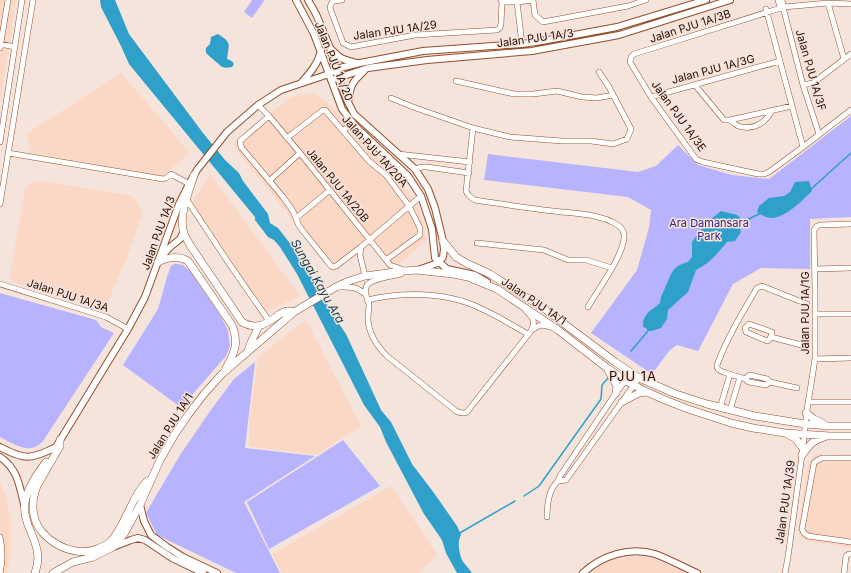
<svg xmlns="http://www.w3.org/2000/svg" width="851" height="573" font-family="Inter,sans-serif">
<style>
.built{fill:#fbd7c6}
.green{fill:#b8b3fe}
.water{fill:#2fa0c9}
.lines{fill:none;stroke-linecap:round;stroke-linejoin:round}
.stream{stroke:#2fa0c9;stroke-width:1.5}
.minor-casing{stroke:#944e29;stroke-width:6}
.tertiary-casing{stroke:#944e29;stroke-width:8}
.secondary-casing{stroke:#944e29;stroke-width:8}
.minor{stroke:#fff;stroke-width:5}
.tertiary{stroke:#fff;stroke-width:6}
.secondary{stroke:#fff;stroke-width:7}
.labels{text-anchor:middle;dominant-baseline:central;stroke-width:3;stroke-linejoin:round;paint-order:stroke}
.street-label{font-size:11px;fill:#270b00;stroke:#f5e4dc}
.park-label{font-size:11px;fill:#3a247f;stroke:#f5e4dc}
.water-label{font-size:12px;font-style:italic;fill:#0e3e4f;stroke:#f5e4dc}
.quarter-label{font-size:13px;letter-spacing:1px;fill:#270b00;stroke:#f5e4dc}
</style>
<rect width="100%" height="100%" fill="#f5e4dc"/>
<path class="built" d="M0,0H16L0,105Z
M121,73L190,153L163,176L31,153L26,134Z
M313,93L327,102L375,156L395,172L419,209L427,240L398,265H390L370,245L334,272L232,144L291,97Z
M210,174L300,296L266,312L192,203Z
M42,181L129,195L136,200L139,204L142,215L126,260L106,306L101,307L15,283L10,276L25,189L31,183Z
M306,320L361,426L316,455L249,446V422L258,357Z
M851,454V548L807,541L800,537L798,530L808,465L815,455Z
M0,483L6,496L11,522V554L7,573H0Z
M391,486L437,555L419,573H282L272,554Z
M641,556L650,558L665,563L687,573H592L602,563L610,560Z"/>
<path class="green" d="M252,0H263L264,1L252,18L244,12Z
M851,116V217L810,219V269L761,268L733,284L698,351L677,345L669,351L652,374L591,333L637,270L649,228L651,210L628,197L484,180L488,154L638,172L656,166L678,145L698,165L732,175L769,179Z
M174,264H178L183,265L190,271L220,315L228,330L229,339L230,346L226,356L185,403L179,406L123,365L158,309L167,277L171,266Z
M0,293L96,320L101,327L114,333L43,441C30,456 14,444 0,437Z
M255,362L245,448L315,456L244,502L280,573H236L157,535L146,513L180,455L213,407L234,379Z
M343,440L380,486L269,549L247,502Z"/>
<path class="water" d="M100,0H115L129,34L203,133L225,160L239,173L243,181L268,214L270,223L278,228L299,255L333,315L346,334L381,410L391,422L412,464L434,493L457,526L461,535C457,542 459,553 462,560C464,564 469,568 472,573H457L446,553L442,540L424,514L386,442L380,427L364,405L297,274L280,247L274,240L268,237L255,220V217L129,64L121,46L101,7Z
M218,34C232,43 229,43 227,59C230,60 232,61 234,64L232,67C228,68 225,68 222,67C221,66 208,55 207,54C205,51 206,50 206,48L210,44L211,37Z
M809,181L812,191C802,201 786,217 772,218C766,218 761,215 757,212L759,206L769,198L784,196L790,192L795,182Z
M721,211L737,215L742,219L740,228L741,232L735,241L727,242C716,255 711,262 696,270L688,292L668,310L667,319L661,328L652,331H648L646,328L643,327C642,314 651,311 660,303C661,295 662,295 665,288C672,274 670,267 688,262L692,257V242L706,223Z"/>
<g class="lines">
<path class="stream" d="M811,189L851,153
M741,223L761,213
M631,351L648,331
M524,496L539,486L601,399L602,385L609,377
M458,534L515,501"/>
<defs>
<path id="minor" d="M342,0L333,1L331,4L330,8L343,43L351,47L415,35L497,30L500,28L501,24L502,2L501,0
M533,0L535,15L543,22L628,6L646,0
M778,0L780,7L782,9
M782,0L784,11L803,85L819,134
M502,2H517L533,0
M517,2L522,44
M828,3L844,59
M851,4L828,3L784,7L634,54L631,57L630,62L651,97L696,159L703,162L758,174H764L769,172L803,147L851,110
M766,9L803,147
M0,44L15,47
M0,48L8,0
M456,81L514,94H533L557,91L582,97L597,98L613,95
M695,85L724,120H730L792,106
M803,85L813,83L851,54
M651,97L780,61
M391,98L413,107L473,128L510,137L562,141H591L613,144L627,139L631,129L609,87L599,72
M258,105L269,116L300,153L390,265L404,270
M269,116L240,141L241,147L283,197L293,211L299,226L331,266L333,267L336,266L361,247L421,196
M730,120C732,122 735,124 738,126C753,131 766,123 772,110
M473,128L466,191C467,194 472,199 475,200C501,204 527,208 553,211C568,213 583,213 598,217C607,219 624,225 624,235C626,252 597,291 588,307
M343,131L352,123
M287,138L323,110H325L369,161L386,175L409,206L420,228V235L386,260
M0,142L22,0
M8,153L163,179L166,178L171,174L191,185
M398,154L470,162
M415,169L422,167H427L469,173
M269,181L300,153
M187,200L228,262L269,321
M0,204L33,0
M296,218L330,190
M477,243L544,250L568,260H586L612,268
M361,247L360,255L365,276
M815,269L851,268
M401,274C392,276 375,278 368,284C362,291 368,298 369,305C369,309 368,313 368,318C368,333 377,346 387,356L456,411C460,413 463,414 467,412L531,331C536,321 533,318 526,311
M0,284L106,317L128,329
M338,287C350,287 356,286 365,294
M367,300C405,292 447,292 482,309C498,316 513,326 528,334
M815,314H851
M749,324L772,332V334L769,340L767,341L746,332L745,328Z
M532,330C539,325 541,324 550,327
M771,337L805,346
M815,359L851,358
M746,379L748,376L750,375L767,379L770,382L766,385L749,382L747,381L746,379C741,377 721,373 718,369C717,368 717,367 717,365C727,338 742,313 757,288L762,286L807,304
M770,382L797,388
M808,402H851
M720,408L730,374
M730,410L740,377
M851,458H822L818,460L814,463L802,529L804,533L808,536L851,542
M559,481L566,480L639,378
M547,517C547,507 548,496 553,487C556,483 559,481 560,476L616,393L631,373
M0,537C3,550 3,560 0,573
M785,573L788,557L802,455L807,410L815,359V292L814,230L817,226L820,225L851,224
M844,573L846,556L849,554H851"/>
<path id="tertiary" d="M296,0L314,34L342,109L356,127L408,176L421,196L432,229L435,258L439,262L447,269L475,275L487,282
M308,0L316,14L330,48L338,78L348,102L354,114L415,169L428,189L435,208L443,241L444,249L443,257L439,262L435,264L418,270
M331,49C342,60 342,59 357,63
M331,80L368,68L427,60L532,51L619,35L730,0
M301,83C310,73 318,64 321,51
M348,102C351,82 353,82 366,69
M162,256L169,248L180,239L183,233
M0,447C24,460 31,460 56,447L128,329L145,297L179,204L189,184L197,170L227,132L258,105L281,90L329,74L336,69L360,63L423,51L522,44L542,41L617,27L706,0
M0,457C18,469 19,485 24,504
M140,505L144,521L151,535L167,547L183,557L217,573
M113,547L131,540L138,538L145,540L172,558L203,573
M583,573C601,556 630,546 655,554C669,559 683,567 697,573"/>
<path id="secondary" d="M194,175C189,192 178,217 184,233C185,237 188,241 190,245L242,322C256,330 264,325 276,317C279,314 283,312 287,311C290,311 292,311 294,312
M443,241L456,257L466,263L490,274L546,310L615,362L639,378L676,394L707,404L755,416L805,424L830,426H851
M158,262C168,257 178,255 188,261L232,325C239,343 235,352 226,368
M248,351L252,340L259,326
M608,370L617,386L616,393
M622,402L639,393L647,392
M806,413L814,419L824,424
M787,434L795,438L802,447
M60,440V446L37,486C31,501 31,519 42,532C51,542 63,549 76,551C84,552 90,552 97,549C102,547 107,545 111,541C115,537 118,531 121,526C129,512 135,493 147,481
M802,455C809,446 812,440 824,437
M35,573C42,555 35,542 28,525C26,518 23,511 25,503C27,488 37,474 46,462
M53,573L73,562L93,557L113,547L124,534L140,505L160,460L175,434L188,415L204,394L223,373L294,312L336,287L349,281L365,276L395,272L416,270L453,274L468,277L497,289L558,330L607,368L626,381L647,392L665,400L688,409L731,423L753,428L785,433L830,436H851"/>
</defs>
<use href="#minor" class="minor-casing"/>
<use href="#tertiary" class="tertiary-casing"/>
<use href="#secondary" class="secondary-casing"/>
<use href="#minor" class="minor"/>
<use href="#tertiary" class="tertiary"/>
<use href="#secondary" class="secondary"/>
</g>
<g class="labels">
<g class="street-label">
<text transform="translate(690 26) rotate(-18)">Jalan PJU 1A/3B</text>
<text transform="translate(395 30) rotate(-8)">Jalan PJU 1A/29</text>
<text transform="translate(535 38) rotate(-8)">Jalan PJU 1A/3</text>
<text transform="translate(334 61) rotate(68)">Jalan PJU 1A/20</text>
<text transform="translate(713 69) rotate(-15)">Jalan PJU 1A/3G</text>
<text transform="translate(811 70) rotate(74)">Jalan PJU 1A/3F</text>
<text transform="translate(679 116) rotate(54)">Jalan PJU 1A/3E</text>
<text transform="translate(375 151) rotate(48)">Jalan PJU 1A/20A</text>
<text transform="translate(338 185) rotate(51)">Jalan PJU 1A/20B</text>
<text transform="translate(158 233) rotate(-70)">Jalan PJU 1A/3</text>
<text transform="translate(68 295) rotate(18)">Jalan PJU 1A/3A</text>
<text transform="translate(534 301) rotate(34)">Jalan PJU 1A/1</text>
<text transform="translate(805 313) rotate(-90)">Jalan PJU 1A/1G</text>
<text transform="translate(170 426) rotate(-58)">Jalan PJU 1A/1</text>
<text transform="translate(785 502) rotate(-82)">Jalan PJU 1A/39</text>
</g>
<g class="park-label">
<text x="709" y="223">Ara Damansara<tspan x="709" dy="13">Park</tspan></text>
</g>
<g class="water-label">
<text transform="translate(318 281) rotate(60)">Sungai Kayu Ara</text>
</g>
<g class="quarter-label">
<text x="633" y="376">PJU 1A</text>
</g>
</g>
</svg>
